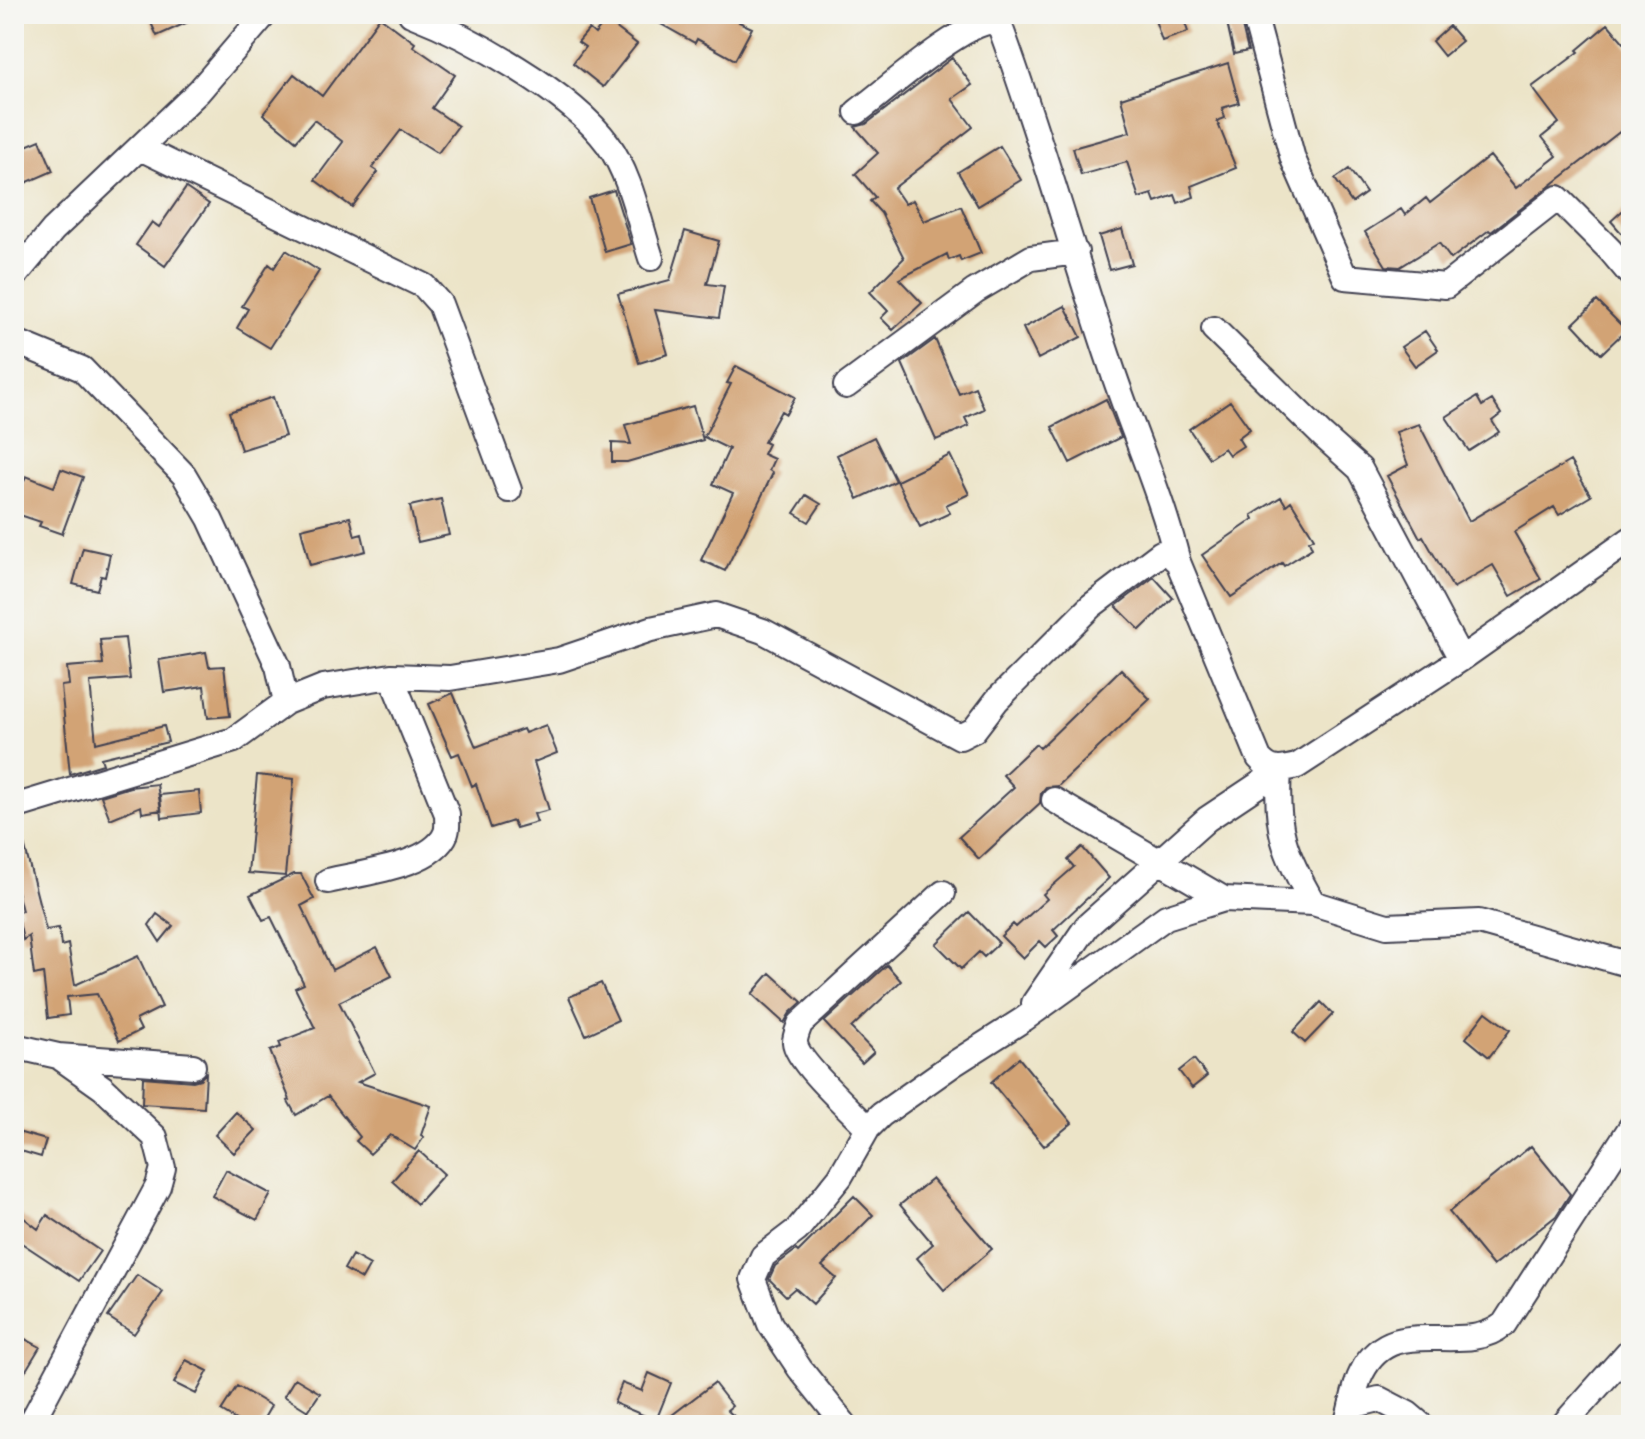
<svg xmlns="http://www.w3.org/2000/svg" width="1645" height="1439" font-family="'IM FELL French Canon',serif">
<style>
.building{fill:#d2a375}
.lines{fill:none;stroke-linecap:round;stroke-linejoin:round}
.minor-casing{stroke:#403f50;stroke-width:28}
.minor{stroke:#fff;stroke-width:24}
</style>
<rect width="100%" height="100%" fill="#f6f6f2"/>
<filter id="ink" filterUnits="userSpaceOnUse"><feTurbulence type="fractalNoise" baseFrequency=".0125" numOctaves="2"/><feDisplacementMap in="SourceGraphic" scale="16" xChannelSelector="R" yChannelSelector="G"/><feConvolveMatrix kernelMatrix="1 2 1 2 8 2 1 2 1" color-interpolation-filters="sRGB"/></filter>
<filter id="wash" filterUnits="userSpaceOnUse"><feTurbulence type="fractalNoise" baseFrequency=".006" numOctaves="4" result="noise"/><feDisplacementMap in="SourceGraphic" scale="32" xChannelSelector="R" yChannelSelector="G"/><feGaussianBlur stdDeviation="1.8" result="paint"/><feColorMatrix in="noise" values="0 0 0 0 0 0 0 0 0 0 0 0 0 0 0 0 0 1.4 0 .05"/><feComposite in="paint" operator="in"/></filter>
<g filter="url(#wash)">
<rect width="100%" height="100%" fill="#ece4c8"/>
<g id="blocks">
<path class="building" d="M147,14H206L157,36Z
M643,14H744L739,22L752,28L735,60L697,39L695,43Z
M1153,14H1182L1188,32L1162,41Z
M1225,14H1239L1248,51L1234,54Z
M380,17L415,43L413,46L455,75L432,108L458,126L438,153L401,130L372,168L378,172L352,207L315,180L343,142L314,120L296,141L263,114L294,74L322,96Z
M606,20L637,44L603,87L573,63L585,47L578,42L589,29L595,34Z
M1608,24L1631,51V123L1491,232L1489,230L1451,259L1439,243L1400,267L1386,266L1365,232L1401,209L1405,215L1426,198L1430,203L1490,156L1516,188L1557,156L1542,137L1559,123L1532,87L1579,52L1577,50Z
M1449,26L1462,41L1444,56L1432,41Z
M952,58L972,85L952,99L973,127L894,188L905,204L913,200L924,221L961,206L981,253L961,261L959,256L949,260L947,254L899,279L922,303L893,330L881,318L888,311L870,292L904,258L881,213L870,201L875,197L855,174L878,153L855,127L866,124Z
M1228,63L1239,103L1222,108L1225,118L1217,121L1236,168L1191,186L1194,197L1178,203L1175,195L1155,202L1152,194L1139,198L1127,162L1081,175L1073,148L1130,132L1121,98Z
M40,140L53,171L14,188V151Z
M1000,146L1021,180L978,206L958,172Z
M1349,169L1366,193L1352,203L1335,179Z
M186,188L209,204L165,266L136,245L152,222L159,227Z
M614,190L631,244L605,252L589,198Z
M1631,203V244L1611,221Z
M1122,229L1132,264L1109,270L1099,236Z
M685,231L719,241L707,284L724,286L719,318L655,310L668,354L639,363L618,294L670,280Z
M286,250L319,271L270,348L237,328L248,309L242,306L269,264L274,268Z
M1597,301L1626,330L1601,354L1573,324Z
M1065,306L1081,337L1038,359L1023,328Z
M1425,331L1438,350L1415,366L1401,347Z
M935,339L959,394L975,387L984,409L965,418L969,426L936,440L902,363Z
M736,366L795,397L786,414L781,411L764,442L768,444L763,454L774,459L769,470L773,473L725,571L701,560L733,493L713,484L729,449L704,437L731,384L727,383Z
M273,397L285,436L241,450L229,412Z
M1477,397L1482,406L1492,400L1501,414L1492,421L1499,432L1469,451L1446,417Z
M1106,399L1121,437L1070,463L1052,427Z
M1230,401L1250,429L1238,438L1243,446L1229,455L1224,448L1209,458L1189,429Z
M693,406L703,440L627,462H612V443L631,444L625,425Z
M1419,424L1469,521L1570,461L1591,496L1559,515L1554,507L1514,532L1541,579L1511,596L1493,565L1453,588L1423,536L1420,538L1387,476L1408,465L1396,432Z
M874,437L896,481L858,499L837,455Z
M950,455L969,494L946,505L950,513L920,527L897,481Z
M61,469L83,477L62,534L39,526L41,522L14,513V480L23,483L26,476L54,487Z
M806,495L821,504L809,522L794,513Z
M1281,497L1286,505L1291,501L1314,538L1309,541L1312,548L1284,566L1282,563L1231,597L1202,555L1254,519L1252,515Z
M441,499L449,535L418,542L410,506Z
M350,517L355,536L362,534L366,551L310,565L301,529Z
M83,548L110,554L105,577L101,576L97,590L73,584Z
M1154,577L1173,598L1140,630L1116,606Z
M125,638L130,679L90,682L96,743L164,726L168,742L101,758L103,764L70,774L61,686L69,685L67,667L103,664L100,640Z
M206,652L209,667L224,666L230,716L208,718L204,686L164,692L159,660Z
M1121,669L1150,699L1058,786L1046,787L1041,793L1040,803L979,859L959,837L1014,787L1003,775L1036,744L1040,748Z
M453,693L476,747L523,729L525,733L546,725L557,753L534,762L549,810L534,814L537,822L516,828L513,821L491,828L476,784L472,786L459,753L452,756L429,704Z
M257,775L294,779L285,876L248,873Z
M157,784L161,810L142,813L141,806L110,819L101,796L130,787Z
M199,791L201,813L162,818L160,795Z
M14,832H21L46,930L59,928L61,946L68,944L75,985L138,956L162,1007L136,1020L141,1030L119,1041L97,994L67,997L69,1015L48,1018L43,973L34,975L29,936L23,940L17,912L22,911L14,879Z
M1082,847L1109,878L1053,930L1058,936L1046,947L1040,941L1023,958L1001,936L1013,924L1016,927L1047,899L1043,894L1074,867L1068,860Z
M294,874H301L314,899L301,906L332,970L377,947L392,976L339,1002L375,1073L358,1082L431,1106L421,1135L424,1137L415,1150L390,1135L370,1154L356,1141L360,1137L328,1096L296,1115L288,1101L290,1100L270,1051L281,1047L279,1042L315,1028L295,988L304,984L271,917L263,920L250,895Z
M969,912L999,943L984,957L979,952L961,969L936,944Z
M157,914L173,926L160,942L149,925Z
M887,965L901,981L851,1028L874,1052L862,1063L824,1022Z
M770,973L802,1002L790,1013L784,1023L752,994Z
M601,983L618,1020L586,1035L569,997Z
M1321,1002L1333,1014L1305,1043L1293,1032Z
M1486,1012L1510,1030L1489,1057L1466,1038Z
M1019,1058L1072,1123L1044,1146L991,1082Z
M1194,1059L1207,1076L1192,1088L1179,1071Z
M206,1073L204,1108L142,1104L143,1077L193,1081L200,1079Z
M236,1112L256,1130L234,1153L215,1135Z
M14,1131L46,1140L41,1157L14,1149Z
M1531,1146L1570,1194L1556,1216L1493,1266L1449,1212Z
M419,1151L444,1174L417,1204L392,1181Z
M226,1170L271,1194L257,1220L212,1196Z
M932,1179L992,1249L944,1290L917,1258L933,1244L900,1205Z
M854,1196L873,1215L822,1266L836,1278L813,1304L795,1288L786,1296L769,1279L775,1266L796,1250L798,1252Z
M14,1210L38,1229L47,1215L100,1251L79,1281L14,1238Z
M352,1255L370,1265L362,1279L344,1269Z
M137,1275L163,1292L134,1334L108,1317Z
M14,1333L40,1347L14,1390Z
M186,1360L208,1371L196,1394L174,1383Z
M649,1373L671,1383L657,1418H650L614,1403L622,1383L642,1391Z
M295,1378L320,1393L308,1411L284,1396Z
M714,1383L732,1406L727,1410L744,1425H659Z
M237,1386L271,1406L260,1425H244L221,1411Z"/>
</g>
</g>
<g filter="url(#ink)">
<use href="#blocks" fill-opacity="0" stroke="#403f50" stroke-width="2"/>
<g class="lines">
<defs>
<path id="minor" d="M411,14C470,37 570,92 608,144C631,176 639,222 651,258
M1254,14L1293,159L1345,277L1446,286L1558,198L1610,250L1631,275
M857,112C885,91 963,22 994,21L1001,29C1041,138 1072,250 1109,360C1131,428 1161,493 1178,562
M140,148L424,286L440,304L509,490
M14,277L53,230L199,91L265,14
M1214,329L1323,436L1360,469L1461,659
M14,341L82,369L184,475L210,519L278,666L286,702
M846,386L975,291L1031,258L1076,252
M1279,771C1275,829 1284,853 1313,903
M1054,800L1224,899
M14,807L234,740L286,702L323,687L391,676L450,678L559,660L651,629L716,615L763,631L960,737L974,730L997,700L1091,606L1161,553L1170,555L1178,562L1259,758C1271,772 1280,770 1297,766L1461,659L1631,539
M328,881C360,873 433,866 446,833C448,827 447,821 447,814L391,676
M1034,1003L1087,926L1207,819L1279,771
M14,1046L58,1056L193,1066
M868,1128C853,1112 796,1061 795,1042C795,1036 798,1030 800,1024L943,893
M1351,1406L1379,1399L1408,1414L1421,1425
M30,1425L158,1186L163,1168L155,1137L103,1088L58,1056
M845,1425L800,1369L770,1324L753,1279L763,1256L797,1230L840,1177L868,1128L881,1115L952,1065L1024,1019L1166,917L1224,899L1313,903L1387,926L1479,922L1631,965
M1346,1425C1352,1407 1353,1389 1362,1372C1393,1310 1462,1359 1504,1324L1631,1127
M1563,1425L1631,1349"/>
</defs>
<use href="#minor" class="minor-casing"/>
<use href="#minor" class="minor"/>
</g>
</g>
<rect width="1645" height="1439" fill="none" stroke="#f6f6f2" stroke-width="48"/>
</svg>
